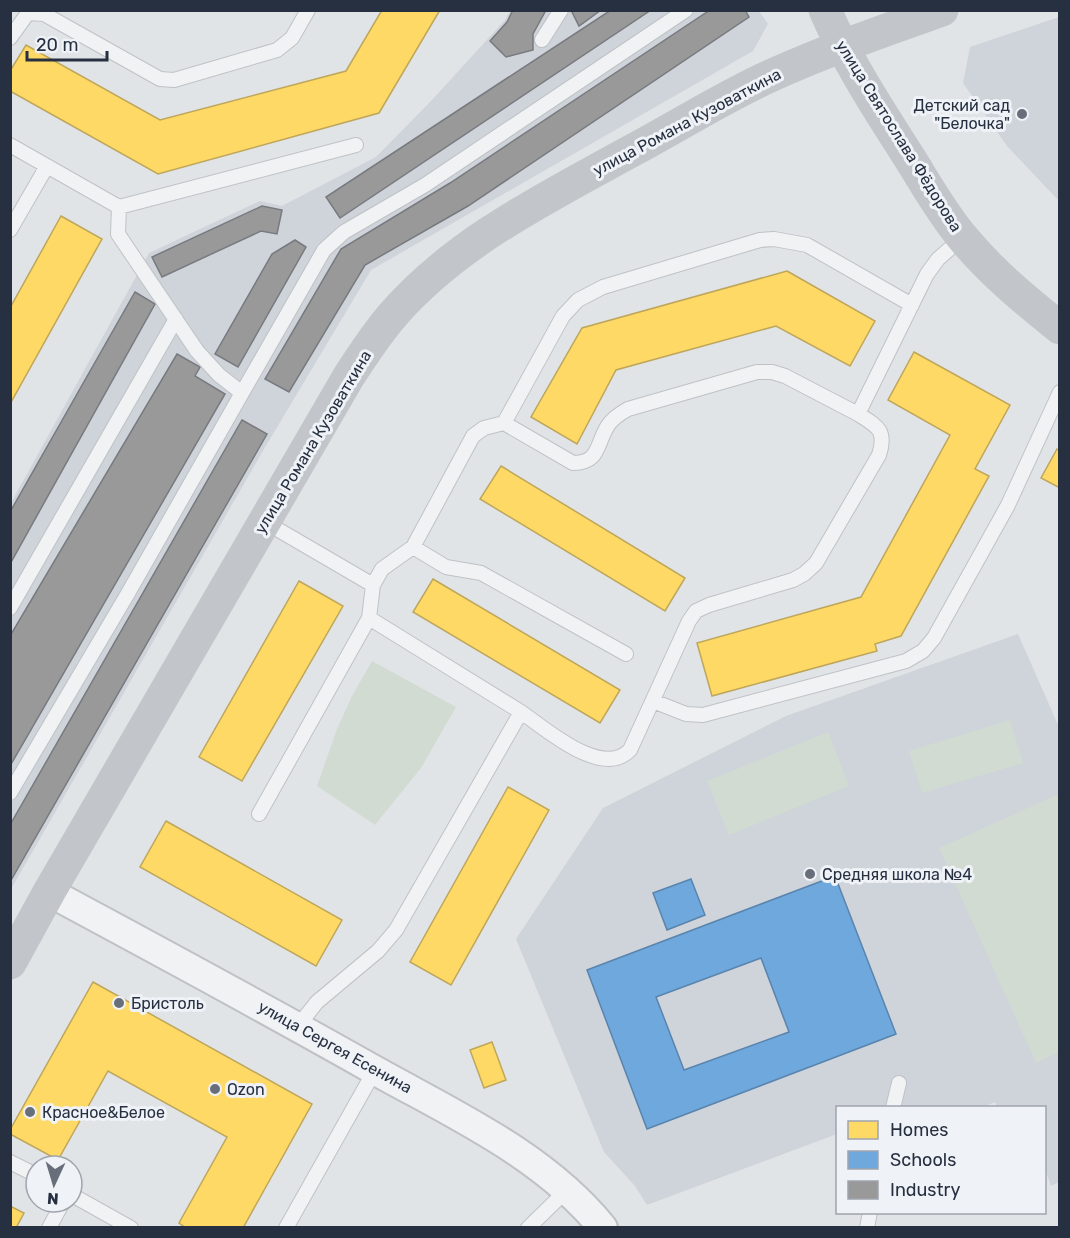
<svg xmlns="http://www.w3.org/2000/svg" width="1070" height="1238" font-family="Rubik,sans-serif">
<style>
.built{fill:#cfd3da}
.green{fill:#d1dbd2}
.homes{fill:#ffd966;stroke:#bea65b;stroke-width:1.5}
.schools{fill:#6fa8dc;stroke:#5984ae;stroke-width:1.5;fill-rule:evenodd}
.industry{fill:#999;stroke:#777a7f;stroke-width:1.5}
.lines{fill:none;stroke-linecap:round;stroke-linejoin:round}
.lane-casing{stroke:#bfc2c5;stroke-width:16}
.street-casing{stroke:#bfc2c5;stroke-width:32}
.lane{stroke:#f1f2f3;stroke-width:14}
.street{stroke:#f1f2f3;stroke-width:28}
.secondary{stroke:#c2c5c9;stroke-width:33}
.poi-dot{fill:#686f7b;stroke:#eff2f6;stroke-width:2}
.labels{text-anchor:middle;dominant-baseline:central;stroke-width:6;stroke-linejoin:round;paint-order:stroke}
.poi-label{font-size:16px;fill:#273041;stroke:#eff2f6;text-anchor:start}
.street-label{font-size:16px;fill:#273041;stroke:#eff2f6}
</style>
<rect width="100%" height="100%" fill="#e1e4e7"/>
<path class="built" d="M510,11H759L768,24L753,51L371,270L264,449L11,889V503L149,253L260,201L282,206L376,157L432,100L505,20Z
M1059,17H1060L1059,201L1007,146L963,83L970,47Z
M1018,634L1059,727V1182L1051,1186L1045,1169L1044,1108L997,1107L995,1102L981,1108H838L837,1134L647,1205L635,1186L604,1152L516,939L603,808L786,716Z"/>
<path class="green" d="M372,661L456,707L421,768L375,825L317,786L337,729L352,696Z
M1010,720L1023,763L922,793L909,751Z
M828,732L849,786L729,835L707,781Z
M1059,794V1052L1036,1063L939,848Z"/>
<path class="homes" d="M382,10H440L379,113L158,174L10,91V71L26,45L160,120L346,71Z
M61,216L102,239L10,404V308Z
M787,271L875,321L850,366L776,326L616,370L577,444L531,417L582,328Z
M914,352L1010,405L975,469L989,476L901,636L875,644L877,651L712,696L697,643L861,597L950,435L888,400Z
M1057,449L1060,451V488L1041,478Z
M501,466L685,578L665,611L480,499Z
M433,579L620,690L600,723L413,612Z
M299,581L343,606L242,781L199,757Z
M508,787L549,810L451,985L410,962Z
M166,821L342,920L316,966L140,867Z
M93,982L312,1104L243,1228H186L179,1223L227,1137L108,1071L58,1160L10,1134V1130Z
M492,1042L506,1080L484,1088L470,1050Z
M10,1206L24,1213L16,1228H10Z"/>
<path class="schools" d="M835,876L896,1034L647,1129L587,970ZM761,958L789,1032L684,1070L656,997Z
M691,879L705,915L667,930L653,893Z"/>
<path class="industry" d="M513,10H546L533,34V50L506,57L490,41L507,22Z
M571,10H601L579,26Z
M611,10H651L340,218L326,197Z
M710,10H745L749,17L468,206L365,265L289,392L265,379L341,249L450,183Z
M262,206L282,210L277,234L261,231L162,277L152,257Z
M295,240L306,247L238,367L215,354L272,254Z
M135,292L155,304L10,564V512Z
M177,354L200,367L195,376L225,394L10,766V636Z
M242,420L267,434L10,882V825Z"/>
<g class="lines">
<defs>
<path id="lane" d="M10,38L28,13L44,14L160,79L174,80L277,50L292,38L308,10
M542,40L561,10
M10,145L119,207L356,145
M10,230L47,166
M242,393L324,250L344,232L425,185L686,10
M858,414L785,376L772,372H757L628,409C621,413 614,417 609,424C596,442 601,463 573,463L504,423L563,316L578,300L603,287L760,240L774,239L807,245L912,305
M265,522L373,585L369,618L521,712L396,930L378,951L317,1002L298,1026
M413,547L446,567L481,573L626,654
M373,585L382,569L413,547L473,436L484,428L504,423
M10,608L176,319
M653,701L686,714L703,715L906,661L923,651L934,638L1008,505L1060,392
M521,712C546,729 602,779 630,750L689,621L696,611L709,605L793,580L804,574L816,563L879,455C887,430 877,426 858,414L927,274L938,259L963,237
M10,793L127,595L242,393L219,375L197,351L118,234L119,207
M259,814L369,618
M893,1108L899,1083
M10,1162L36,1175
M72,1195L131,1228
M49,1228L63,1202
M286,1228L375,1070
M528,1228L567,1190
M867,1228L870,1212"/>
<path id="street" d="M49,892C159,951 268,1010 376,1071C455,1115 545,1156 603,1228"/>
</defs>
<use href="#lane" class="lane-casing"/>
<use href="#street" class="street-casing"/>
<use href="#lane" class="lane"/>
<use href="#street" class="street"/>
<path class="secondary" d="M825,10C847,61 877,107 907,154C925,182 941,212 963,238C991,272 1025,300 1060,328
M10,963L49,892L349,376C362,356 375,336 391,317C455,242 548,197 633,150C678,126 722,98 768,77C824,51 884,31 942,10"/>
</g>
<g class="poi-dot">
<circle cx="1022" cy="114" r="6"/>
<circle cx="810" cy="874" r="6"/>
<circle cx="119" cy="1003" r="6"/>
<circle cx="215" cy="1089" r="6"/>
<circle cx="30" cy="1112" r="6"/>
</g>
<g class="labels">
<g class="poi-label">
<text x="1010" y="105" text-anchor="end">Детский сад<tspan x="1010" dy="18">"Белочка"</tspan></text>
<text x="822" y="874">Средняя школа №4</text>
<text x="131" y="1003">Бристоль</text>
<text x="227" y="1089">Ozon</text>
<text x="42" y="1112">Красное&amp;Белое</text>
</g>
<g class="street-label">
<text transform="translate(687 122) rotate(-28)">улица Романа Кузоваткина</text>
<text transform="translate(899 136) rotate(58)">улица Святослава Фёдорова</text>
<text transform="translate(313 442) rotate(-59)">улица Романа Кузоваткина</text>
<text transform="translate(335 1047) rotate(29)">улица Сергея Есенина</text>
</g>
</g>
<rect width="1070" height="1238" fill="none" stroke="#273041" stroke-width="24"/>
<rect x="836" y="1106" width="210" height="108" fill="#eff2f6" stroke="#9fa4ae" stroke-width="1.5"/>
<rect x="848" y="1121" width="30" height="18" fill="#ffd966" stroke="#9fa4ae" stroke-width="1.5"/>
<text x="890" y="1136" font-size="18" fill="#273041">Homes</text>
<rect x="848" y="1151" width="30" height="18" fill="#6fa8dc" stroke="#9fa4ae" stroke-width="1.5"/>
<text x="890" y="1166" font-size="18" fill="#273041">Schools</text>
<rect x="848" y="1181" width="30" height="18" fill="#999999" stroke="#9fa4ae" stroke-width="1.5"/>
<text x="890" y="1196" font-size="18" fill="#273041">Industry</text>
<g transform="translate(54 1184) rotate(184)"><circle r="28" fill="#eff2f6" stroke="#9fa4ae" stroke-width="1.5"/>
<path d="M0-4.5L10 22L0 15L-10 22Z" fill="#686f7b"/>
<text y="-9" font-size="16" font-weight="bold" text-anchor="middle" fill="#273041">N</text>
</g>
<path d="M27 51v9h80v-9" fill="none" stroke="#273041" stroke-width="3"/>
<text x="36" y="51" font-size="18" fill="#273041" stroke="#eff2f6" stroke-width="4.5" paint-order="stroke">20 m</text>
</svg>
